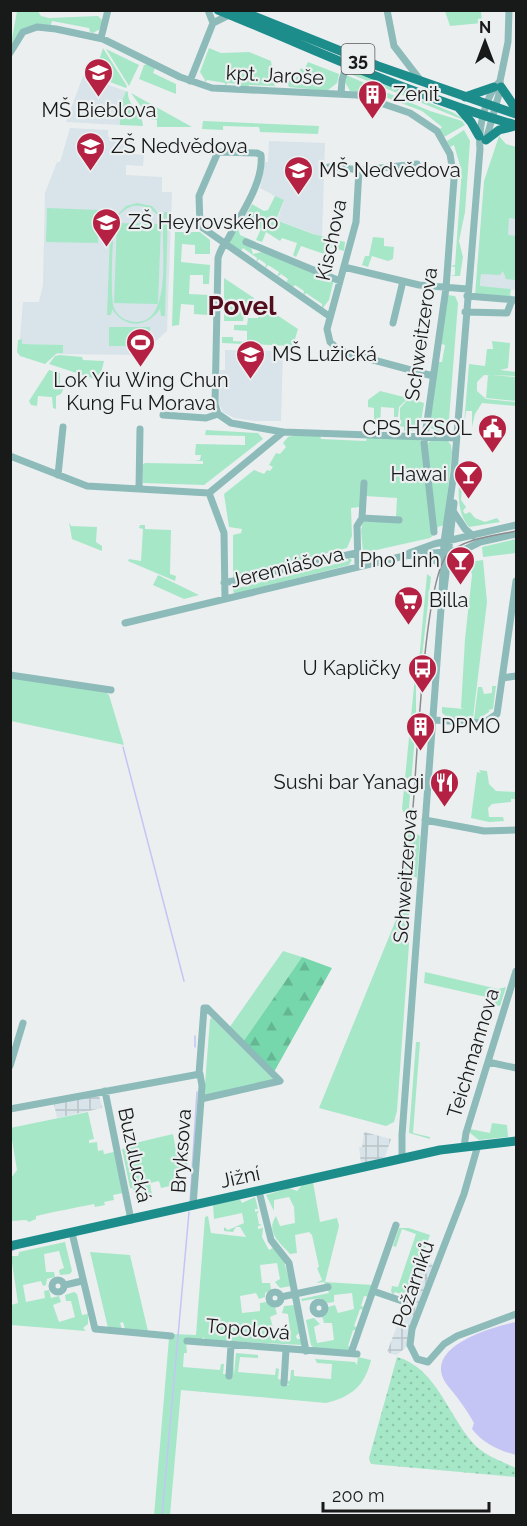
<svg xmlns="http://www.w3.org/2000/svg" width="527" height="1526" font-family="Raleway,sans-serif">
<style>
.built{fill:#d8e4e9}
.industrial{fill:url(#industrial-grid)}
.green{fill:#a6e7c8;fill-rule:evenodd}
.forest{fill:url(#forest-firs)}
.park{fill:url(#park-dots)}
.water{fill:#c4c5f5}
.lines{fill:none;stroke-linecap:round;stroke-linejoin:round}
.stream{stroke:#c4c5f5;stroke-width:1.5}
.minor{stroke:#8cbbb9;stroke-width:7}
.major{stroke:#1d8d8c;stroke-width:9}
.tram{stroke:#8a8c8d;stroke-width:1.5}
.labels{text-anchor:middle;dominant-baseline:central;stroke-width:4.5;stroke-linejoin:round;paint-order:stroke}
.shield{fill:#eceff0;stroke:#58595a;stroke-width:1.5}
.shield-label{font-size:18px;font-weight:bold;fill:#181919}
.street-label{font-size:20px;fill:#181919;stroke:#eceff0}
.poi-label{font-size:20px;fill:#181919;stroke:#eceff0;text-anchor:start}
.district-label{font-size:26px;font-weight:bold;fill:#530d1c;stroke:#eceff0}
</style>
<defs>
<pattern id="industrial-grid" width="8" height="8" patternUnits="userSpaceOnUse" patternTransform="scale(1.5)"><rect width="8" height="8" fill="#d8e4e9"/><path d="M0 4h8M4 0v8" fill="none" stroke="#b9c3c7"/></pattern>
<pattern id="forest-firs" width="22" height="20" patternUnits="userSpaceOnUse" patternTransform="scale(1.5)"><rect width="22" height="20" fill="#76d6ac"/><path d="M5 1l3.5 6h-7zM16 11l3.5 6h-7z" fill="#65b793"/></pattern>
<pattern id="park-dots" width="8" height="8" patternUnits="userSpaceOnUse" patternTransform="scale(1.5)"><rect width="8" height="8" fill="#a6e7c8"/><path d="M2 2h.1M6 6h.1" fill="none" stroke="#8ec6ab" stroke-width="1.8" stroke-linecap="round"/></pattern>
</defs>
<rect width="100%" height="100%" fill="#eceff0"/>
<path class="built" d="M83,76L126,91L120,106V125L66,122Z
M70,128L108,130V137L135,139L134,154L144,155L143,166L126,165V175L162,177V192H172L167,331L141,355L50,354V345L22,344L20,339L23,302H39L43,285L45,193L57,162H60Z
M269,141L325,143L322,237L277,220L284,201L260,188L265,162H268Z
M516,155V290L480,287L481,275H477V264L502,266Z
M225,350L283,351L281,421H255L234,418L223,412L219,404L220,370H225Z"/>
<path class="industrial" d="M99,1095L102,1108L57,1118L54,1104Z
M364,1132L391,1139L385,1157L361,1164L359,1147H362Z
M422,1260L433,1264L410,1327L407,1346L397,1355L392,1354L387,1352Z"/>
<path class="green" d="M17,11H38L41,16L49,18L98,16L103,21L102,28L93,33L90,32L89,28L52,21L51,25C34,24 18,29 11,45Z
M445,11H481L482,23L450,26Z
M103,48L127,86L126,88L94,76Z
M209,48L221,53L249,52L271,61L275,89L274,86L249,85L248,88H240V84L227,83L225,87V83L207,80L204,84L205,80L200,72Z
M106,49L139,65L129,86Z
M308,62L339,74L337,83L327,91L289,87L286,79L297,84L299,81L295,80L301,68L304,70Z
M148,64L155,68L153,73L176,84V94L139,79L144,65Z
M355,72L454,113L466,121L348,73Z
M346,75L430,111L462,121L465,125L444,137L439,130L442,127L422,111L369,91L362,89L361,93L350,91L345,82Z
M126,91L128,92C127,106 143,112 143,126L120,125V106Z
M131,93L192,127H157V120L150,119Z
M203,121L319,126L318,134L260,132L259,127L223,126V130L202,129Z
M464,130L470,141L465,212L459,241L463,257L460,276H450L455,275V267L450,266L455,265L461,182V169L454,145L450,147L447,141Z
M499,136L506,144L516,147V219L509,218L508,235L516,236V280L506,279L503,271L500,275L481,274L480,286L511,289L510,295L516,298L475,295L484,181Z
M275,196L284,200L276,220L313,234L345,242L344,251L330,247V256L301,246L296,257L293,255L297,243L282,238L280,241L266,232L262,242L256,240L261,229L255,226L257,220L245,217L252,204L264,211L268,210Z
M137,203L152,206L163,219L164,212H168L165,316H161L160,309C147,328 125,329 112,309L111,315H107L111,210H115V217L126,206ZM132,206C149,204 160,212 163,229C162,253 171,321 137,322C127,322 118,317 114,308C110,299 112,230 116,221C119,213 125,209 132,206Z
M47,208L99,210L98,243L46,242Z
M241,222L238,228L240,235L256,242L251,247L253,254L262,252L334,279L329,300L322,309V304L306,293L303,296L304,291L295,285L292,288L286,283L288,279L281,274L277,277L279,272L268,265L265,269L266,264L259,259L256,263L257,258L243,248L240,252L229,242Z
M117,223L161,224L158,304L114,303Z
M175,232H200L210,240V254H195V245L182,244L181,262L210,265L209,284H203V275H190L189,294L209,295L208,315L194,314V305L181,304L179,325L172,326Z
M373,237L384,238V246L394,247L393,259L388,261L372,256L368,267L362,265L365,256H369Z
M224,278L254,298L252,303H247L243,321H224Z
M448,295L455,296L458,303L449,420L444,430L438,432L429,427L438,362H442L445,345L441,344Z
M268,309L298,329L293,346L222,343V337H233V341L247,342V331L234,330V325H247L248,318H258V313Z
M109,327H150V346H109Z
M22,339V344L63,345V353H57L45,364L20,356L17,352L18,340Z
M492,341L510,343L508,368L500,370L516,372V376L484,375L477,382V391L486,399L516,402V406L482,403L475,414L472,427V411H466L463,436L469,364L485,366L487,349H493Z
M60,355L82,357L83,360L104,361L100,377L95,379L49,364L55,356Z
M49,370L60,373V386H65L61,394L56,396V409L53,408L52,397L38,396L37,406L31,405L29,401Z
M488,375L516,377V401L486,398Z
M380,391L408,398L399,407L398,417H394V408L381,407L380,426H374V408L368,407V400Z
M409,398L424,403L420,428L414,431H404V427L400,426V408Z
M206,430L258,433L263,439L204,485L143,483L142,465L145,463L203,464V461H195L200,460L201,455H195L196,444L245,445V436L205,435Z
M298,434L320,435L321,439L366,441L367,437L417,439L427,444L431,440H447L451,445L452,452L444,525L438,527L436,533L430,538L363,553L361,530L363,522L396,517L397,498L365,496L360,507L351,508L352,536L347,548L233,577V535L241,533L242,529L229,527L224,494L254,470L264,474L267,470L270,471L273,467L269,465L276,453L280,454L286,447L283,443L288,437Z
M459,484L462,487L461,500L466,507L463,511L465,514L470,512L475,518L485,522L497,518L500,522L469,527C459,516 458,499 459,484Z
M69,522L71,526L97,527L96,542L102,546V551L72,539Z
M140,525H145V529L171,530L170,574L176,576L175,581L128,561L129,559L141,561L143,529L139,528Z
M516,539V553L483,557L482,547Z
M348,556L352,560L349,565L234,594L233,589L348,561Z
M483,560L487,602L473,718L447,717L442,713V707L464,709L461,708L465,639L472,575L469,562Z
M427,574L431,577L419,683H417Z
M158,575L199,595L184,599L153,585Z
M416,666V723L409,808L416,809L414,832L420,836L417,878L409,874V869L405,870L409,823L402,809Z
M10,677L103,690L109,695L124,745L11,721Z
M492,686H496L493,709L488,710L490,711L479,719H474L478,687H482L484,694L492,693Z
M479,770L487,771L489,784L496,791L516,792V799H511V802L492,804L488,808L489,817H503L504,821L489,822L471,818L477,772L481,773Z
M409,888V944L397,1111L394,1122L386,1126L319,1108Z
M283,951L302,957L243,1042L229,1028Z
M425,972L498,989L506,987L500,1006L494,1005L495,999L424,983Z
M212,1018L275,1081L204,1097L210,1019Z
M416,1042H420L413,1133L430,1137V1139L409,1133Z
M88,1112L94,1139L89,1140V1143L97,1142L98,1151L103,1150L104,1154L114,1152L123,1193L113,1195L114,1200L104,1202L105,1205L95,1207L94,1204C74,1208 58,1211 36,1216V1219L29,1222L26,1220L11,1221V1178L17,1170L10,1128Z
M492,1123L507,1125L508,1137L479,1140L470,1133V1129L490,1133Z
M173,1134L176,1151L188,1153L187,1172V1168L178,1170V1180H186V1184L171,1188L170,1186L161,1188L159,1181L150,1183L152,1195L143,1200L142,1195L135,1194L133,1188H130L122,1149L131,1147V1144Z
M313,1182L320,1222L337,1218L339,1226L325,1282L373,1285L369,1297L364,1296L361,1306L365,1307L364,1310L360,1309L354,1326L358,1328L357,1331L353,1330L348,1346L352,1348L350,1350L315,1349L311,1345L306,1320L314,1318L320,1324L314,1327L317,1343L334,1340L332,1323H324L322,1316L327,1313L328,1307L335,1305L338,1313L354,1309L352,1293L334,1295V1302L328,1303L320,1298L302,1301L301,1299L329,1293L324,1282L316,1283L322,1280L317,1268L319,1267L312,1235L309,1232L295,1235L297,1253L290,1254C280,1243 265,1232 276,1216L280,1226L295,1223L294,1207L289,1197L274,1200V1211L266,1195L289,1188L297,1191L302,1185Z
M255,1197L258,1209H255V1212L259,1211L257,1214L259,1224L262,1225L258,1226V1229L263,1228L262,1237L269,1250L273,1248L283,1258L291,1286L280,1288L275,1282L280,1279L277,1263L260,1265L262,1283H270L271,1290L265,1293V1297L259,1299L256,1293L240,1296L242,1313L260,1311V1303L266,1302L275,1307L277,1314L270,1317L275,1334L290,1331L288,1314L282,1313L284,1306L295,1305L300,1332L296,1336L297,1339H302V1345L206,1340L203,1337L202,1340L186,1342L187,1353H184L183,1367L220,1370L221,1364H224L223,1374H226L233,1353L234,1375L236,1353L258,1355V1358L240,1357L238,1372L275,1375L276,1368L279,1369L278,1379L282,1380V1385H289L287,1382L290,1380L291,1370H294V1376L331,1379L332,1364L317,1363L315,1359L355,1362L357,1365L358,1357L371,1360C365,1386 351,1397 326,1403L181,1390L170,1515L154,1516L169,1338L173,1334L196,1335L205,1217L208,1216L211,1233L246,1237L240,1227H236L233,1232L224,1231V1227L228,1230L244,1223L242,1213L214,1219L213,1205L240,1199L242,1203Z
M399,1228H409L430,1235L407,1300V1296L395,1292L393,1295L391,1291L392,1286L398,1287L416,1234L402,1229L396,1247L393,1246Z
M65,1242L72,1271L70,1274L60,1275L59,1270L64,1268L59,1251L44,1254L46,1272H54L55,1277L47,1279L46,1285L43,1286L41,1281L23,1285L26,1302L45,1298L44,1291L49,1290L51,1298L59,1296L61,1302L53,1305L59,1322L75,1317L71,1301H66L65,1295L74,1292L77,1294L82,1315L88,1314V1324L83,1328L86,1331L11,1325V1305L18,1303L11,1256H18L19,1252Z
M90,1252L130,1255L148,1331L125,1329L123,1322L120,1323L122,1329L108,1328Z"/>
<path class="forest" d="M302,957L332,968L274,1072L243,1042Z"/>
<path class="park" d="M397,1357C435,1367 448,1414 472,1442C483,1455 501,1461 516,1468V1477L371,1464L369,1458Z"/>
<path class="water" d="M516,1322V1455C498,1450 484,1444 472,1429L474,1423C467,1410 457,1397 448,1386C418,1348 492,1327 516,1322Z"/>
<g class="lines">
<path class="stream" d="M123,747L184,981
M195,1047V1036
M190,1202L197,1092
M10,1251L14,1250
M162,1516L189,1212"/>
<path class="minor" d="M208,10L213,23
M387,10L394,46L421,81
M101,38L108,10
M10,53L23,32L37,27L56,29L103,39L180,77L212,88L357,95L410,113L437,131L450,154L454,179L446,288L424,443L434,532
M190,81L213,23L229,15
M341,94L342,80L347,64
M486,140L501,87L500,81L508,42L509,10
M329,167L363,170L417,164
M359,170L356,222L327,329L330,342L340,351L433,376
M246,242L340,281
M344,267L419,285L467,289
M467,296L515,300
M465,312L507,313L512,300
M329,316L200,226L199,196L218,152L257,153L261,155C264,183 240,215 228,239C223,245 220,251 218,258L215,404L218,414L231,423L283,432L456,438
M393,323L403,281
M163,415L206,418L218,414
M10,456L87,486L209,493L283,432
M58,475L63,427
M139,489L140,429
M209,493L224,533L225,599
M453,511L465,529L473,536
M362,518L399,520
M409,553L434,544L516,525
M423,555L442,564
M358,567L357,526L362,518L364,483
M224,583L356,553
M444,590L454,503
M125,623L404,556L464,550L480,542L516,534
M10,675L111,690
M502,678L516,676
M433,720L484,723L497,714L516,581
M425,820L484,831L516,830
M488,1062L516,1068
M10,1066L23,1023
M199,1074L204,1008H207L280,1081L201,1099
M105,1091L131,1220
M10,1109L200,1074L202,1086L193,1206
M478,1145L464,1194L412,1329L410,1345L417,1359L428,1362L444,1344L457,1336L516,1314
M464,1147L466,1133L516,971
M402,1159V1135L442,595L444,542L454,472L480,149C478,129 485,96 500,81
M259,1191L271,1240L289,1263L306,1351
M72,1233L95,1329L171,1336
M52 1286a6 6 0 1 1 12 0a6 6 0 1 1-12 0Z
M65,1285L82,1281
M373,1291L405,1302
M269 1298a6 6 0 1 1 12 0a6 6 0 1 1-12 0Z
M281,1297L328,1287
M313 1308a6 6 0 1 1 12 0a6 6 0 1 1-12 0Z
M187,1341L357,1354
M351,1353L396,1225
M229,1376L231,1345
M284,1383L286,1349"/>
<path class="major" d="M218,10C317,50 414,97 516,125
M239,10L378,66L516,114
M501,87L516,109
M465,97L494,87
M459,108L471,122L479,136
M486,140L499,130L515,126
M10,1246L440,1150L516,1141"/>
<path class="tram" d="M413,807C417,764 424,577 448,554C464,538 495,536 516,531"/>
</g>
<defs>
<symbol id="school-pin" viewBox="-11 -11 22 30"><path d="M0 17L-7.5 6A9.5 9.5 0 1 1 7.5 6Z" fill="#b42143" stroke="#eceff0"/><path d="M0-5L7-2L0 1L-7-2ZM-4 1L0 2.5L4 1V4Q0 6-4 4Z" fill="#fff"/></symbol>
<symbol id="building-pin" viewBox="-11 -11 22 30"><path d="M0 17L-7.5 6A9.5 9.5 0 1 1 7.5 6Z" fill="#b42143" stroke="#eceff0"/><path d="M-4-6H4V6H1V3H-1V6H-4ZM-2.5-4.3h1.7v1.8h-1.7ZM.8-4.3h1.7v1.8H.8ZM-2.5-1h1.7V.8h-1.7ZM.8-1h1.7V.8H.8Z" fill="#fff"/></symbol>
<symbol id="stadium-pin" viewBox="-11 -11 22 30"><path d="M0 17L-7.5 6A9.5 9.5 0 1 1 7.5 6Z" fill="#b42143" stroke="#eceff0"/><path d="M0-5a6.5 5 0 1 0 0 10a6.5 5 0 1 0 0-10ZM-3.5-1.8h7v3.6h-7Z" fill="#fff"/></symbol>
<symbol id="civic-pin" viewBox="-11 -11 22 30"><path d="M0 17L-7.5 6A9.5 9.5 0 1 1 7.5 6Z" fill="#b42143" stroke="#eceff0"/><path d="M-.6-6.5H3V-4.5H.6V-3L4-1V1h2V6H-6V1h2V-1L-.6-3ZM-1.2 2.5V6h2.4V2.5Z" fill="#fff"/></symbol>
<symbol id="bar-pin" viewBox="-11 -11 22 30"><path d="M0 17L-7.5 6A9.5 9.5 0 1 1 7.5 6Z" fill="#b42143" stroke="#eceff0"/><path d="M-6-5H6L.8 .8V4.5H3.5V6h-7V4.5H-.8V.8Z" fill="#fff"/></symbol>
<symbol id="supermarket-pin" viewBox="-11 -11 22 30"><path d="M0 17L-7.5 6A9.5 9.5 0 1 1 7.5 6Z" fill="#b42143" stroke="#eceff0"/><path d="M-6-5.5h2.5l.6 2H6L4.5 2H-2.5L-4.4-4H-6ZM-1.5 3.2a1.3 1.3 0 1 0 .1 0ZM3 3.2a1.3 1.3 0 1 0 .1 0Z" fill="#fff"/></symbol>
<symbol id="bus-pin" viewBox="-11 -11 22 30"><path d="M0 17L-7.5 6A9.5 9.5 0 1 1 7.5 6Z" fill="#b42143" stroke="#eceff0"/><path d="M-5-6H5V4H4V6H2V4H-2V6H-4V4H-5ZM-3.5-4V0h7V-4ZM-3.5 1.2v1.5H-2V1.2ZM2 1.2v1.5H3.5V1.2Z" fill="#fff"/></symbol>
<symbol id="restaurant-pin" viewBox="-11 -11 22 30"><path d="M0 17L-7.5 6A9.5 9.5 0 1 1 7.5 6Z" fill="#b42143" stroke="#eceff0"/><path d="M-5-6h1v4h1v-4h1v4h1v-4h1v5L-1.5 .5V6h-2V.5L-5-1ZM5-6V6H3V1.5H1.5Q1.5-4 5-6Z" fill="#fff"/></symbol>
</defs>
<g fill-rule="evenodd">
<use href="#school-pin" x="82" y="56" width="33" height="45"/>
<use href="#building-pin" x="356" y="78" width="33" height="45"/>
<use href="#school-pin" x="74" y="130" width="33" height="45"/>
<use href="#school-pin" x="282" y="154" width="33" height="45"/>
<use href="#school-pin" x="90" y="206" width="33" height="45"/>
<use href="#stadium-pin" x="124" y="326" width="33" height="45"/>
<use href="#school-pin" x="234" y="338" width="33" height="45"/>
<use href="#civic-pin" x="476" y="412" width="33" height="45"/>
<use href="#bar-pin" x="452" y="458" width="33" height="45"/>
<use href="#bar-pin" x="444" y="544" width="33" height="45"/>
<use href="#supermarket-pin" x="392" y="584" width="33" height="45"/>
<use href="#bus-pin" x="406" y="652" width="33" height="45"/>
<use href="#building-pin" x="404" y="710" width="33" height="45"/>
<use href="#restaurant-pin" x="428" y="766" width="33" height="45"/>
</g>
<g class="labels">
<rect class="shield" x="341.5" y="44" width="33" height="30" rx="4.5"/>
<g class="shield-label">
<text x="358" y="59">35</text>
</g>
<g class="street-label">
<text transform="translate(275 75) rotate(3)">kpt. Jaroše</text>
<text transform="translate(331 240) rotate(-78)">Kischova</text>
<text transform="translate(421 334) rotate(-82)">Schweitzerova</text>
<text transform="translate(287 567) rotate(-14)">Jeremiášova</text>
<text transform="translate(405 876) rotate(-86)">Schweitzerova</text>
<text transform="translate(473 1053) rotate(-73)">Teichmannova</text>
<text transform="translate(181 1151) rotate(-86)">Bryksova</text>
<text transform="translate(135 1155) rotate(78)">Buzulucká</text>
<text transform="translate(240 1177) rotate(-12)">Jižní</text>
<text transform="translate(413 1284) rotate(-71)">Požárníků</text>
<text transform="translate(248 1329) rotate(5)">Topolová</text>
</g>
<g class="poi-label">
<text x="393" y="94">Zenit</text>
<text x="99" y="110" text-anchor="middle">MŠ Bieblova</text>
<text x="111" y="146">ZŠ Nedvědova</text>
<text x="319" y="170">MŠ Nedvědova</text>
<text x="128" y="222">ZŠ Heyrovského</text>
<text x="272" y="354">MŠ Lužická</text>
<text x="141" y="380" text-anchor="middle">Lok Yiu Wing Chun<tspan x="141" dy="23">Kung Fu Morava</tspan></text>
<text x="472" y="428" text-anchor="end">CPS HZSOL</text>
<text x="447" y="474" text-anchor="end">Hawai</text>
<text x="440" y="560" text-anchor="end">Pho Linh</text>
<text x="429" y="600">Billa</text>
<text x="401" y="668" text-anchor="end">U Kapličky</text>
<text x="441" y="726">DPMO</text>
<text x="424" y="782" text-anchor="end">Sushi bar Yanagi</text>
</g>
<g class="district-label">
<text x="242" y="306">Povel</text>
</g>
</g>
<rect width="527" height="1526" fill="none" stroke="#181919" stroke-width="24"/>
<g transform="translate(485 42)" stroke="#eceff0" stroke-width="4.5" paint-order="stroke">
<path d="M0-4.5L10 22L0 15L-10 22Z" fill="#181919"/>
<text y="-9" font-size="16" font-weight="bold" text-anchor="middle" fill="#181919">N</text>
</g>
<path d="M323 1502v9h166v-9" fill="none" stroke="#181919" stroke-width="3"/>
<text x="332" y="1502" font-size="18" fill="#181919" stroke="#eceff0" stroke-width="4.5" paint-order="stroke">200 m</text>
</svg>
